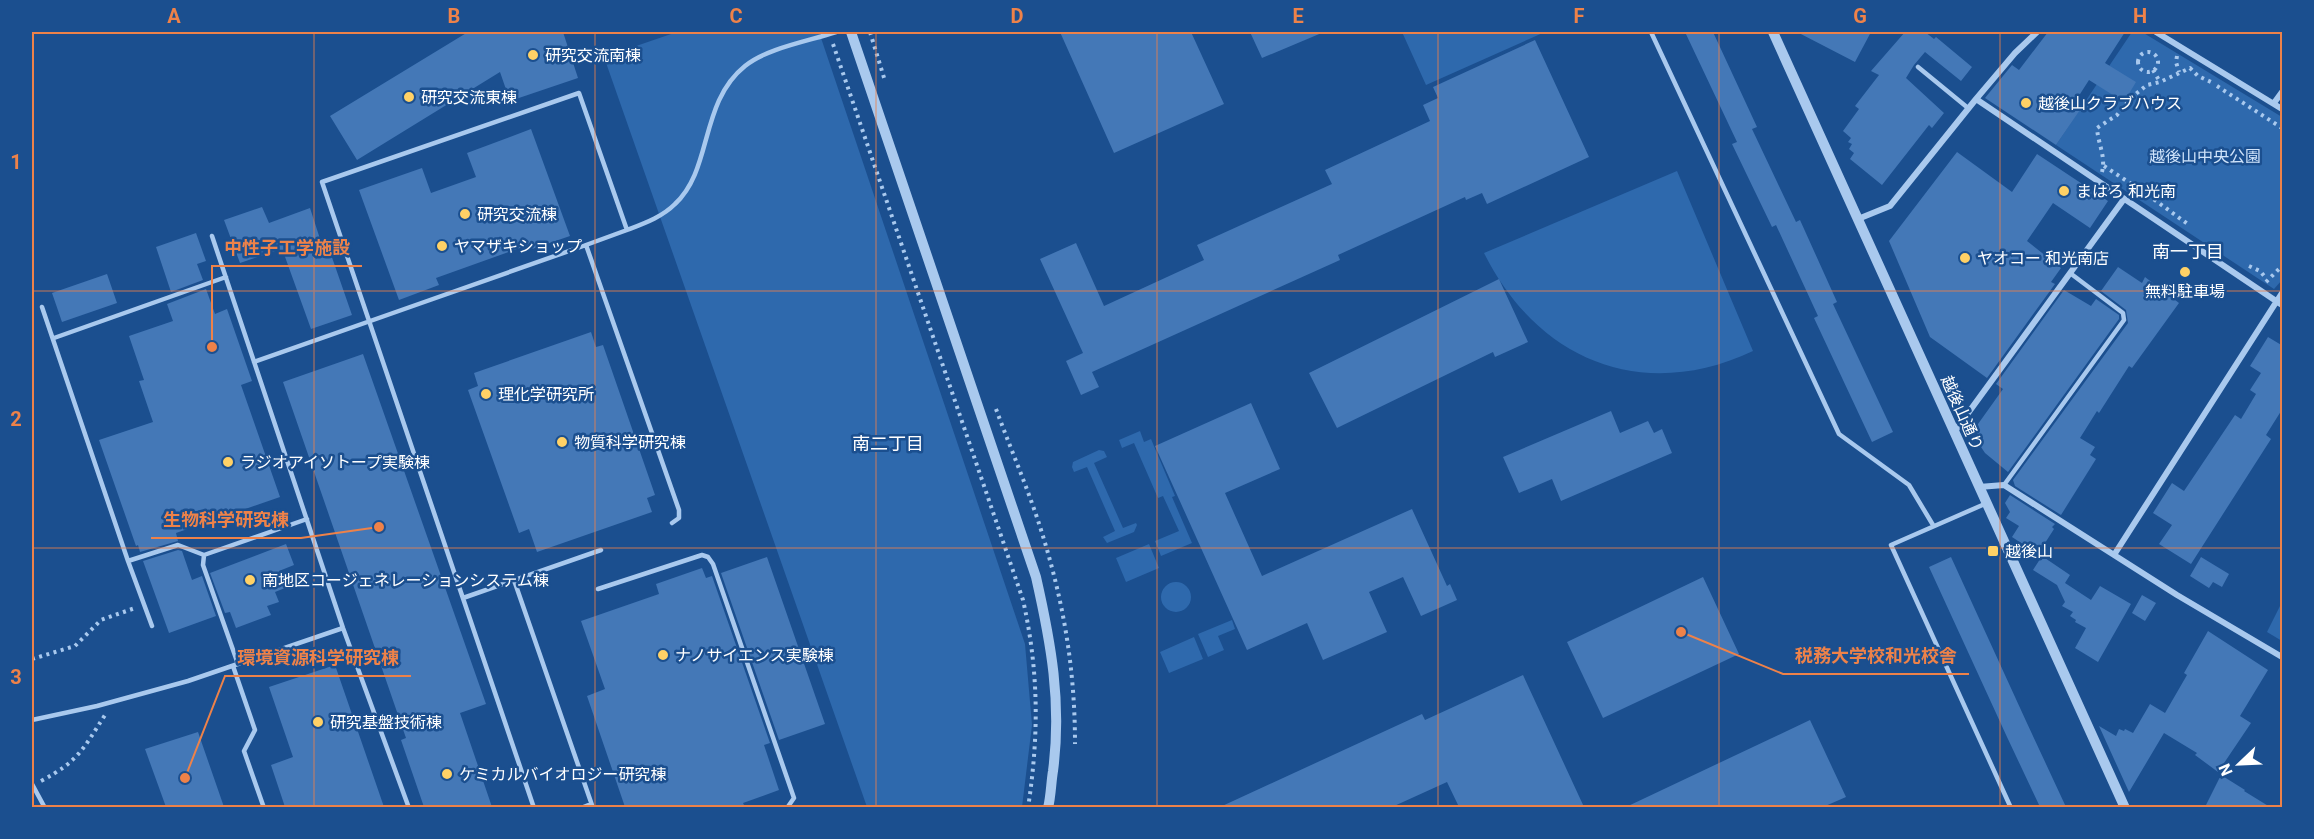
<svg xmlns="http://www.w3.org/2000/svg" width="2314" height="839" font-family="Roboto,'Noto Sans JP',sans-serif">
<style>
.green{fill:#2e69ad}
.building{fill:#4478b7}
.lines{fill:none;stroke-linecap:round;stroke-linejoin:round}
.path{stroke:#a9c9ee;stroke-width:4;stroke-dasharray:3 4.5;stroke-linecap:butt}
.service{stroke:#a9c9ee;stroke-width:4.5}
.minor{stroke:#a9c9ee;stroke-width:6}
.tertiary{stroke:#a9c9ee;stroke-width:10}
.grid{fill:none;stroke:#ee8249;stroke-width:1.5;stroke-opacity:0.55}
.poi-dot{fill:#ffd166;stroke:#1b4f8f;stroke-width:2}
.labels{text-anchor:middle;dominant-baseline:central;stroke-width:5;stroke-linejoin:round;paint-order:stroke}
.poi-label{font-size:16px;fill:#fff;stroke:#1b4f8f;text-anchor:start}
.park-label{font-size:16px;fill:#cfe3fa;stroke:#1b4f8f}
.street-label{font-size:16px;fill:#fff;stroke:#1b4f8f}
.neighbourhood-label{font-size:18px;fill:#fff;stroke:#1b4f8f}
.leader{fill:none;stroke:#ee8249;stroke-width:2}
.callout-dot{fill:#ee8249;stroke:#1b4f8f;stroke-width:2}
.callout-label{font-size:18px;text-anchor:middle;font-weight:bold;fill:#ee8249;stroke:#1b4f8f;stroke-width:5;stroke-linejoin:round;paint-order:stroke}
.neatline{fill:none;stroke:#ee8249;stroke-width:2}
.grid-label{font-size:20px;text-anchor:middle;font-weight:bold;fill:#ee8249}
</style>
<rect width="100%" height="100%" fill="#1b4f8f"/>
<path class="green" d="M677,32H819L1025,644L1032,725L1022,807H867L604,57Z
M1402,32H1545L1426,85Z
M2132,32H2142L2282,117V280L2274,289L2056,145Z
M1677,171L1753,351C1643,403 1538,361 1484,253Z
M1140,431L1144,442L1151,439L1175,496L1172,497L1192,543L1161,556L1155,541L1179,531L1163,496L1158,498L1134,443L1122,448L1119,440Z
M1099,450L1104,451L1107,457L1094,463L1123,528L1136,523L1137,525L1134,532L1107,543L1103,537L1115,531L1087,467L1074,472L1072,467L1073,462Z
M1149,544L1159,568L1126,582L1116,558Z
M1161 597a15 15 0 1 1 30 0a15 15 0 1 1-30 0Z
M2282,602V641L2267,632Z
M1232,620L1235,629L1218,636L1224,650L1208,657L1198,634Z
M1194,637L1203,659L1169,673L1160,652Z"/>
<path class="building" d="M468,32H563L578,78L510,101L500,72L357,160L330,116Z
M1060,32H1191L1224,104L1114,153Z
M1250,32H1324L1262,58Z
M1685,32H1713L1757,127L1752,129L1796,222L1800,220L1837,302L1833,304L1893,432L1872,442L1814,318L1818,316L1776,225L1772,227L1732,144L1737,142Z
M1797,32H1871L1855,62Z
M1905,32H1925L1934,39L1936,37L1972,67L1961,81L1925,52L1914,65L1906,78L1944,113L1932,128L1929,125L1882,185L1850,159L1854,153L1849,149L1852,144L1848,142L1851,138L1843,131L1859,109L1855,106L1879,75L1871,71Z
M2048,32H2125L2105,63L2136,82L2124,102L2089,80L2073,105L2080,110L2056,145L1985,98L2012,65L2019,70Z
M1535,40L1589,157L1487,204L1482,193L1466,200L1465,197L1338,255L1340,260L1092,372L1099,387L1081,395L1066,361L1083,353L1040,259L1076,243L1104,306L1204,260L1197,245L1332,184L1325,170L1430,121L1423,105L1438,98L1433,87Z
M531,129L570,236L532,249L531,244L436,278L439,285L399,300L359,190L422,168L431,193L476,177L467,153Z
M1957,152L2012,192L2037,154L2108,201L2090,228L2053,203L2027,241L2061,268L2051,282L2055,284L1987,378L1930,337L1889,241Z
M262,207L269,223L310,208L322,245L327,243L352,315L311,329L284,254L280,256L278,250L240,263L224,220Z
M196,233L206,261L197,264L203,280L171,292L156,247Z
M2118,267L2142,283L2145,277L2179,303L2132,368L2129,366L2099,413L2097,411L2080,438L2095,447L2090,455L2096,459L2061,515L2015,486L2013,480L2128,323L2126,310L2101,291Z
M107,274L117,303L62,322L52,293Z
M1499,279L1528,342L1495,357L1493,352L1337,428L1309,373Z
M206,289L215,314L227,309L252,381L241,385L280,497L176,533L178,541L140,552L138,545L136,546L99,440L153,422L139,381L144,380L129,336L173,321L167,304Z
M2064,290L2091,306L2096,299L2119,315V319L2008,472L1985,453L1977,441L1978,424L2003,389L1996,384Z
M591,332L596,347L603,345L655,495L647,498L652,512L537,552L529,529L519,533L468,390L478,386L474,373Z
M2268,337L2283,346V408L2266,435L2271,439L2191,564L2159,544L2172,525L2153,513L2172,483L2184,491L2235,415L2241,419L2256,394L2250,390L2261,373L2250,366Z
M363,354L486,704L460,713L492,807H424L401,740L406,738L283,382Z
M1251,403L1280,469L1225,493L1262,576L1412,509L1447,586L1450,584L1457,600L1421,616L1403,577L1369,592L1387,632L1323,660L1307,623L1247,650L1155,446Z
M1611,411L1620,433L1648,421L1654,433L1662,429L1672,453L1561,501L1552,479L1519,493L1503,457Z
M2010,495L2055,524L2052,527L2054,529L2038,554L2012,537L2019,526L2006,518L2010,512L2005,503Z
M286,544L294,565L279,571L285,588L275,592L279,602L267,606L271,615L236,628L230,612L225,613L210,573Z
M178,550L182,551L192,580L202,576L216,616L169,633L143,561Z
M2042,556L2070,575L2065,583L2091,600L2100,586L2131,604L2098,662L2075,648L2086,628L2075,622L2076,620L2070,616L2073,612L2062,606L2065,602L2057,585L2033,570Z
M767,557L825,724L779,740L721,573Z
M1951,557L2026,721L2066,807H2040L2007,737L1929,567Z
M2201,557L2229,574L2222,587L2213,582L2209,588L2190,576Z
M702,568L706,578L712,576L770,743L764,745L779,790L743,803L745,807H625L587,696L605,689L581,621L659,594L656,584Z
M1703,577L1739,654L1603,718L1567,642Z
M2142,595L2156,603L2145,621L2132,613Z
M2208,631L2268,670L2240,716L2251,723L2218,772L2195,755L2197,753L2164,733L2129,792L2099,726L2116,736L2119,729L2124,731L2125,729L2133,733L2150,704L2165,713L2187,675L2184,673Z
M335,665L384,807H285L271,765L293,757L269,687Z
M1523,675L1584,807H1459L1447,782L1392,807H1220L1422,714L1425,720Z
M1810,720L1846,797L1823,807H1626Z
M198,732L224,807H166L145,749Z
M2221,775L2245,790L2244,791L2270,807H2205Z"/>
<g class="lines">
<path class="path" d="M870,32L885,81
M833,44L1023,600C1039,672 1039,735 1028,808
M2138 62a10 10 0 1 1 20 0a10 10 0 1 1-20 0Z
M2177,56L2176,62L2179,72
M2153,70L2160,82
M2217,86L2282,128
M2104,166L2148,195L2189,225
M2102,172C2106,156 2098,144 2097,128L2117,115L2132,97L2147,85L2160,82L2190,68L2198,76L2211,82
M2249,266L2260,271L2265,277
M2266,282L2282,266
M996,409C1011,450 1029,491 1042,533C1064,604 1075,670 1075,744
M32,659L75,646L101,620L135,608
M41,781C79,761 83,749 105,715"/>
<path class="service" d="M1651,32L1839,434L1909,485L1933,525
M1918,67L1968,108
M627,230C645,223 662,217 675,204C713,169 699,103 745,66C767,48 809,41 836,32
M212,236L343,628L409,808
M586,245L679,510V518L672,523
M42,307L128,561
M54,338L226,277
M254,362C365,323 475,284 586,245L627,230L579,93L322,182L534,808
M2004,485L2124,320L2123,313L2070,273
M1987,503L1891,545L2011,808
M514,580L593,808
M598,589L702,555L708,557L713,564L794,798L787,808
M463,598L601,550
M152,626L128,561L178,545L204,555
M238,664L203,565L204,555L307,519
M233,666L255,730L244,751L264,808
M32,720L97,706L188,681L343,628
M32,784L45,808
M581,808L591,804"/>
<path class="minor" d="M2156,32L2282,109
M1976,99L2282,305
M2274,103L2282,92
M1858,219L1890,206L1976,99L2015,53L2037,32
M1955,431L2124,199
M1979,487L2004,485L2177,595L2282,657
M2114,555L2282,293"/>
<path class="tertiary" d="M851,32L1036,577C1051,643 1062,703 1053,771C1051,783 1051,796 1048,808
M1773,32L2125,808"/>
</g>
<path class="grid" d="M314,32V808M595,32V808M876,32V808M1157,32V808M1438,32V808M1719,32V808M2000,32V808M32,291H2282M32,548H2282"/>
<g class="poi-dot">
<circle cx="533" cy="55" r="6"/>
<circle cx="409" cy="97" r="6"/>
<circle cx="2026" cy="103" r="6"/>
<circle cx="2064" cy="191" r="6"/>
<circle cx="465" cy="214" r="6"/>
<circle cx="442" cy="246" r="6"/>
<circle cx="1965" cy="258" r="6"/>
<circle cx="2185" cy="272" r="6"/>
<circle cx="486" cy="394" r="6"/>
<circle cx="562" cy="442" r="6"/>
<circle cx="228" cy="462" r="6"/>
<rect x="1987" y="545" width="12" height="12" rx="3"/>
<circle cx="250" cy="580" r="6"/>
<circle cx="663" cy="655" r="6"/>
<circle cx="318" cy="722" r="6"/>
<circle cx="447" cy="774" r="6"/>
</g>
<g class="labels">
<g class="poi-label">
<text x="545" y="55">研究交流南棟</text>
<text x="421" y="97">研究交流東棟</text>
<text x="2038" y="103">越後山クラブハウス</text>
<text x="2076" y="191">まはろ 和光南</text>
<text x="477" y="214">研究交流棟</text>
<text x="454" y="246">ヤマザキショップ</text>
<text x="1977" y="258">ヤオコー 和光南店</text>
<text x="2185" y="291" text-anchor="middle">無料駐車場</text>
<text x="498" y="394">理化学研究所</text>
<text x="574" y="442">物質科学研究棟</text>
<text x="240" y="462">ラジオアイソトープ実験棟</text>
<text x="2005" y="551">越後山</text>
<text x="262" y="580">南地区コージェネレーションシステム棟</text>
<text x="675" y="655">ナノサイエンス実験棟</text>
<text x="330" y="722">研究基盤技術棟</text>
<text x="459" y="774">ケミカルバイオロジー研究棟</text>
</g>
<g class="park-label">
<text x="2205" y="156">越後山中央公園</text>
</g>
<g class="street-label">
<text transform="translate(1962 413) rotate(66)">越後山通り</text>
</g>
<g class="neighbourhood-label">
<text x="2188" y="251">南一丁目</text>
<text x="888" y="443">南二丁目</text>
</g>
</g>
<path class="leader" d="M212 347L212 266H362M379 527L301 538H151M1681 632L1783 674H1969M185 778L225 676H411"/>
<g class="callout-dot">
<circle cx="212" cy="347" r="6"/>
<circle cx="379" cy="527" r="6"/>
<circle cx="1681" cy="632" r="6"/>
<circle cx="185" cy="778" r="6"/>
</g>
<g class="callout-label">
<text x="287" y="254">中性子工学施設</text>
<text x="226" y="526">生物科学研究棟</text>
<text x="1876" y="662">税務大学校和光校舎</text>
<text x="318" y="664">環境資源科学研究棟</text>
</g>
<rect width="2314" height="839" fill="none" stroke="#1b4f8f" stroke-width="66"/>
<g transform="translate(2239 764) rotate(247)" stroke="#1b4f8f" stroke-width="4.5" paint-order="stroke">
<path d="M0-4.5L10 22L0 15L-10 22Z" fill="#ffffff"/>
<text y="-9" font-size="16" font-weight="bold" text-anchor="middle" fill="#ffffff">N</text>
</g>
<rect x="33" y="33" width="2248" height="773" class="neatline"/>
<g class="grid-label">
<text x="174" y="23">A</text>
<text x="454" y="23">B</text>
<text x="736" y="23">C</text>
<text x="1017" y="23">D</text>
<text x="1298" y="23">E</text>
<text x="1579" y="23">F</text>
<text x="1860" y="23">G</text>
<text x="2140" y="23">H</text>
<text x="16" y="169">1</text>
<text x="16" y="426">2</text>
<text x="16" y="684">3</text>
</g>
</svg>
